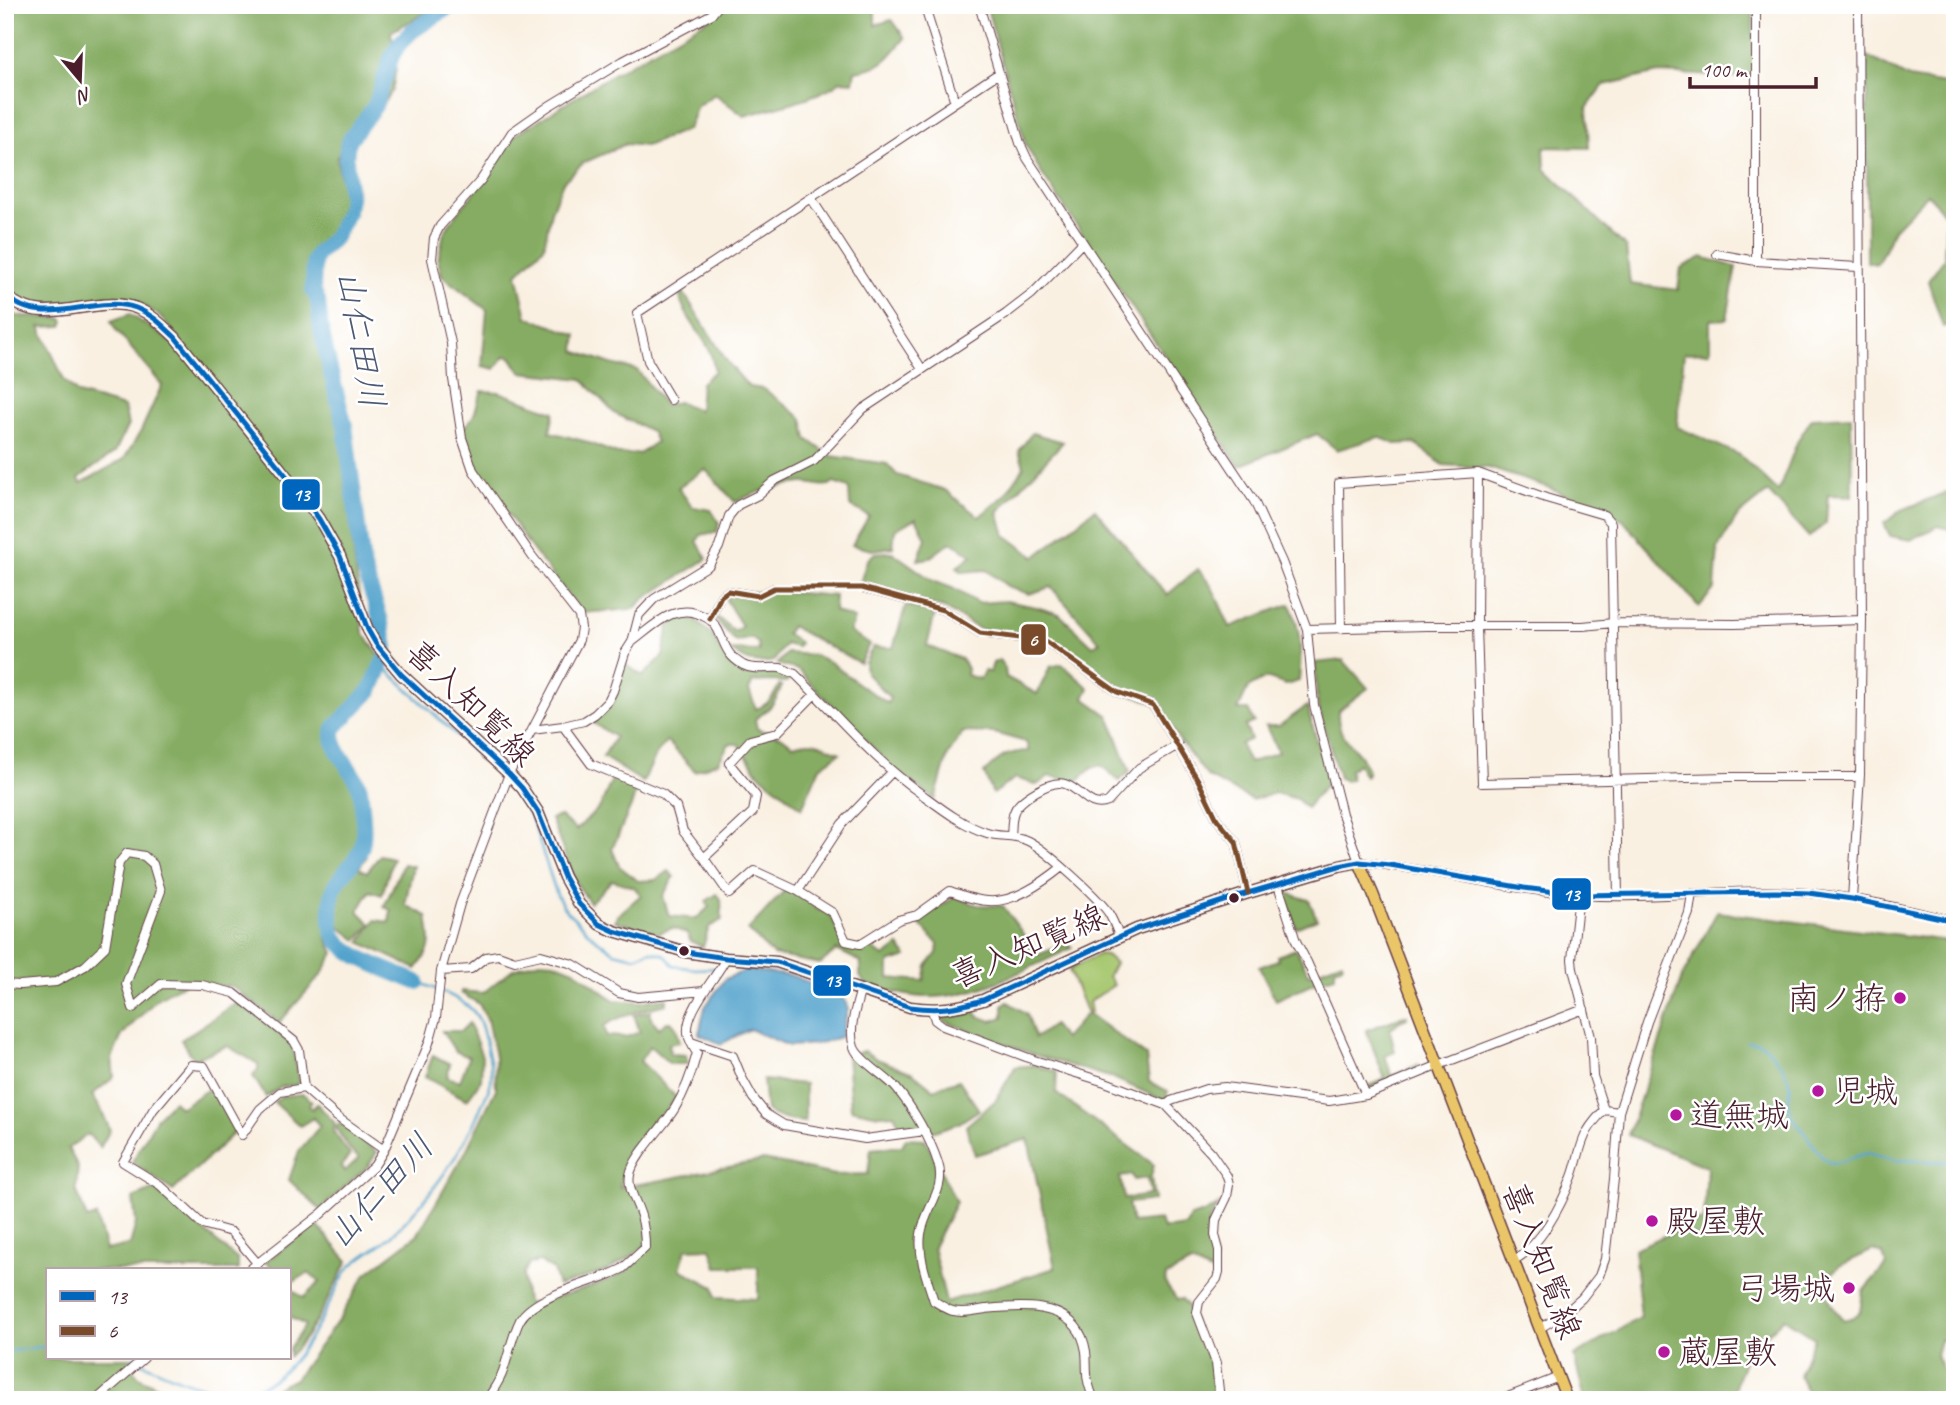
<svg xmlns="http://www.w3.org/2000/svg" width="1960" height="1405" font-family="Caveat,'Klee One',sans-serif">
<style>
.green{fill:#a7c870;stroke:#78744e;stroke-width:2}
.forest{fill:#85ac62;stroke:#686646;stroke-width:2;fill-rule:evenodd}
.water{fill:#52a3cc;stroke:#4e617c;stroke-width:2}
.lines{fill:none;stroke-linecap:round;stroke-linejoin:round}
.stream{stroke:#52a3cc;stroke-width:2.5}
.river{stroke:#52a3cc;stroke-width:16}
.minor-casing{stroke:#643e46;stroke-width:10}
.major-casing{stroke:#643e46;stroke-width:13}
.minor{stroke:#fff;stroke-width:8}
.major{stroke:#ebc669;stroke-width:10}
.bus-1-casing{stroke:#fff;stroke-width:10}
.bus-2-casing{stroke:#fff;stroke-width:10}
.bus-1{stroke:#0065bd;stroke-width:5}
.bus-2{stroke:#7a4b2a;stroke-width:5}
.bus-dot{fill:#4a1f2b;stroke:#fff;stroke-width:2.5}
.poi-dot{fill:#b5179e;stroke:#fff;stroke-width:2.5}
.labels{text-anchor:middle;dominant-baseline:central;stroke-width:5;stroke-linejoin:round;paint-order:stroke}
.street-label{font-size:33px;fill:#4a1f2b;stroke:#fff}
.poi-label{font-size:33px;fill:#4a1f2b;stroke:#fff;text-anchor:start}
.water-label{font-size:35px;font-style:italic;fill:#4e5a73;stroke:#fff}
.line-badge{stroke:#fff;stroke-width:2.5}
.badge-label{font-size:19px;text-anchor:middle;font-weight:bold;fill:#fff}
</style>
<rect width="100%" height="100%" fill="#fff"/>
<filter id="ink" filterUnits="userSpaceOnUse"><feTurbulence type="fractalNoise" baseFrequency=".0143" numOctaves="2"/><feDisplacementMap in="SourceGraphic" scale="14" xChannelSelector="R" yChannelSelector="G"/><feConvolveMatrix kernelMatrix="1 2 1 2 8 2 1 2 1" color-interpolation-filters="sRGB"/></filter>
<filter id="wash" filterUnits="userSpaceOnUse"><feTurbulence type="fractalNoise" baseFrequency=".00686" numOctaves="4" result="noise"/><feDisplacementMap in="SourceGraphic" scale="28" xChannelSelector="R" yChannelSelector="G"/><feGaussianBlur stdDeviation="1.57" result="paint"/><feColorMatrix in="noise" values="0 0 0 0 0 0 0 0 0 0 0 0 0 0 0 0 0 1.4 0 .05"/><feComposite in="paint" operator="in"/></filter>
<g filter="url(#wash)">
<rect width="100%" height="100%" fill="#f9f0e1"/>
<path class="green" d="M1099,954L1106,955L1115,963L1108,976L1114,985L1089,1002L1091,1012L1086,1011L1069,970Z"/>
<path class="forest" d="M5,5H439L391,32L396,69L392,91L360,135L341,149L337,158L346,206L337,228L311,255L310,260L309,291L320,348L339,422L363,632L381,658L375,675L331,726L329,744C338,756 349,768 355,781C361,797 358,831 358,848L366,857L359,868L367,872L380,855L393,858L382,895L370,891L358,911L371,924L357,940L337,925L327,929V938L334,953L322,974L279,1023L233,987L187,982L157,999L122,1035L112,1058L114,1077L92,1095L100,1108L110,1130L100,1148L88,1134L68,1148L78,1167L76,1189L87,1219L96,1216L106,1250L130,1245L136,1223L133,1198L155,1189L238,1260V1270H47V1358H137L129,1365L139,1377L184,1400H5V304L17,316L61,318L64,321L62,326L40,327L64,380L78,394L124,407L128,425L115,452L79,478L81,483L124,459L141,431L162,385L116,330L111,321L130,314L174,344L180,340C172,331 164,318 154,312C111,282 60,323 17,300C13,297 9,292 5,289Z
M724,5H875V25L892,20L905,38C887,59 885,67 855,71L853,82L841,81C818,99 773,107 744,116L715,94L697,106L688,129L646,146L626,144L583,163L563,182L551,211L544,247L517,274L527,317L577,335L575,351L611,364L637,370L665,405L678,402L699,410L701,383L715,371C713,364 712,356 709,349C699,329 683,316 679,293L683,292L728,363L749,387L764,389L803,419L807,439L831,456L887,464L897,475L945,490L979,517L1005,495L1024,466L1019,451L1032,433L1063,442L998,512L1005,535L1035,557L1095,509L1167,595L1198,569L1212,587L1230,627L1290,604C1301,630 1302,654 1299,681L1286,685L1266,678L1248,688L1238,710H1248L1254,722L1245,726L1251,739L1240,744L1249,763L1278,752L1266,726H1279L1307,706L1321,756L1330,780L1306,808L1297,799L1275,793L1252,800L1208,777L1180,741L1155,703L1118,689L1063,648L1043,636L981,630L944,608L901,597L860,583L867,560L875,553L892,552L933,581L952,588L978,603L1006,601L1036,607L1059,614L1093,646L1100,642L1051,587L1029,594L1010,588L986,570L962,572L957,567L972,555L951,542L929,558L918,560L926,538L916,518L895,530L893,547L872,550L852,545L869,516L850,506L849,488L834,483C823,489 813,482 801,483C778,485 756,492 735,502L705,469L678,488L693,507L711,510L719,523L717,532L701,535L697,541L707,559L644,599L634,609L582,613L529,545L475,465L463,428C480,413 473,409 482,391L499,392L554,412L550,432L584,441L617,454H639L656,442L651,431L614,413L582,379L521,372L511,357L505,356L495,369L482,366L487,310L442,276L438,260L444,233L455,216L487,177L515,135L611,75L714,16Z
M986,5H1753L1754,78L1659,73L1604,85L1587,108L1589,148L1544,147L1545,169L1626,247L1630,284L1678,290L1681,268L1702,257L1736,267L1727,319L1710,320V352L1684,353L1677,427L1740,455L1778,492L1798,440L1812,418L1851,416L1852,496L1828,495L1826,523L1809,537L1768,492L1737,517L1718,548L1715,588L1699,607L1623,520L1550,488L1489,468L1443,465L1414,443L1395,444L1379,437L1337,450L1317,434L1239,466L1040,171L1026,145Z
M1954,52L1955,322L1943,327L1928,281L1944,258L1946,216L1928,194L1894,229L1877,264L1867,262V56L1909,78L1951,85Z
M1947,492L1955,501V531L1938,526L1911,540L1890,536L1884,523L1896,515L1897,512Z
M775,591L835,596L834,611L854,619L850,632L869,644L860,663L791,626L786,634L800,643L797,647L785,644L774,661C752,665 747,662 729,650L759,651L758,643L751,638L736,642L715,619L717,617L735,632L742,626L726,600L728,594Z
M906,605L935,613L927,646L962,659L967,669L966,675L980,679L984,671L990,672L993,663L999,660L1005,668L1006,677L1037,694L1050,667L1062,664L1089,688L1084,698L1109,716L1130,772L1119,781L1101,765L1092,768L1077,781L1049,776L1037,785L1015,778L993,794L984,773C1000,757 1006,752 1029,751L1026,742L994,733L963,732L948,755L935,799L892,768L798,670L777,664L787,653L814,655L832,663L861,686L888,703L890,698L866,673L865,663L873,647L893,648Z
M676,618L695,620L711,634L725,657L750,674L780,673L792,677L786,682L772,681L753,682L749,690L756,709C768,705 774,697 779,685L782,686C776,702 770,709 755,719L757,729L782,737L793,745C813,738 822,744 840,753L820,767L802,808L759,774L738,744H729L718,762L695,771L667,741L656,755L643,782L603,757L615,737L592,722L613,701L625,664L643,676L663,656L670,620Z
M1343,660L1368,688L1338,711C1337,737 1348,738 1360,756C1363,761 1366,767 1368,772L1365,776L1358,764L1350,770L1351,779L1346,781L1339,778L1317,702L1315,663Z
M613,777L637,787L632,804L612,849L619,866L638,881L655,880L669,871L674,877L663,896L669,916L696,919L709,907L706,901L717,894L721,899L722,920L709,927L703,947L690,941L688,934L673,928L658,933L615,921L618,915L641,895L634,887L612,880L590,903L575,881L551,819L560,816L576,830L600,807Z
M403,864L413,866L405,905L427,916C431,943 434,947 416,969L360,942L375,920L389,922L391,910L384,907Z
M785,890L805,897L817,909L830,913L843,943L863,953L861,947L867,945L873,948L884,957L899,946L907,957L889,963V978L924,981L927,966L937,953L938,944L919,924L924,917L955,897L977,905L1003,906L1038,955L1068,943L1072,948C1028,967 983,995 934,997C910,998 887,991 865,984L860,976L861,962L837,950L820,964L773,955L748,930Z
M1287,893L1309,900L1317,919L1296,928L1285,894Z
M1717,912L1955,942V1340H1940L1936,1355L1942,1369L1955,1375V1400H1811L1799,1375L1814,1338L1784,1318L1747,1353L1730,1400H1585L1574,1356L1641,1317L1634,1249L1704,1219L1707,1167L1628,1135L1682,977ZM1873,1250L1883,1254L1886,1265L1863,1291L1860,1312L1854,1317L1844,1320C1831,1308 1826,1297 1826,1279L1839,1266Z
M1296,949L1309,974L1342,961L1343,965L1335,968V976L1322,980L1328,1001L1317,981L1276,1000L1259,967L1278,960L1277,956Z
M540,961L554,962L574,970L614,1000L640,1002L667,998V1004C645,1009 623,1014 604,1026L607,1036L626,1037L640,1032L634,1015L651,1011L650,1017L659,1028L667,1022H672L676,1027L680,1042L669,1044L670,1054L686,1055L688,1064H670L650,1046L640,1061L676,1097L625,1166L620,1187L652,1182L764,1160L835,1175L868,1174L871,1149L902,1146L906,1138L925,1139L956,1202L933,1247L946,1302L1055,1268L1028,1139L975,1155L966,1126L996,1100L1015,1067L1036,1065L1057,1072L1056,1093L1154,1165L1151,1176L1154,1200L1128,1203L1132,1223L1160,1220L1163,1229L1186,1226L1190,1217L1204,1213L1218,1205L1209,1221L1207,1231L1215,1259L1213,1273L1191,1263L1166,1276L1165,1283L1177,1300L1182,1299L1188,1306L1212,1370L1214,1400H245L265,1394L295,1379L340,1318L366,1274L418,1234L465,1153L496,1089L495,1056L487,1019L479,1004L461,993V991L483,993L513,969ZM1132,1175L1134,1180L1147,1178L1150,1195L1124,1199L1120,1177ZM650,1242C645,1254 638,1264 626,1271C606,1284 552,1299 528,1304L525,1295L523,1274L529,1264L540,1262L553,1270L558,1286L606,1271L629,1258ZM711,1248L717,1267H758V1299L716,1297L714,1287L680,1269L686,1249Z
M239,1001L292,1043L300,1084L281,1087L266,1097L253,1076L258,1069V1064L227,1046L194,1059L181,1040Z
M1008,1002L1027,1014L1035,1038L1053,1025L1064,1039L1087,1013L1146,1056L1149,1082L1168,1091L1165,1101L1113,1078L1038,1056L941,1020L942,1014L974,1010L978,1016L992,1021L1003,1017V1005Z
M1407,1015V1018L1400,1021L1390,1029L1395,1052L1385,1056L1392,1076L1418,1065L1419,1069L1368,1090L1367,1087L1385,1079L1366,1030Z
M469,1023L482,1056L481,1080L467,1100L425,1077L433,1055L450,1064L447,1077L460,1081L469,1057L455,1051L442,1031H461Z
M864,1051L877,1059L913,1073L933,1089L959,1080L979,1110L959,1123L931,1132L925,1126L902,1130L894,1114L878,1115L851,1109L847,1055Z
M763,1080L805,1084V1122C790,1121 777,1119 766,1110Z
M210,1088L236,1131L173,1191L132,1162L157,1117L173,1101L180,1108Z
M303,1094L312,1101L309,1106L312,1109L317,1104L335,1123L333,1131L350,1155L341,1166L345,1171L359,1158L351,1151L336,1128L340,1123L377,1152L368,1166L320,1210L289,1180L299,1151L320,1126L313,1118L300,1126L274,1102L282,1096Z
M316,1224L348,1261C332,1290 313,1334 289,1356V1348L305,1325L289,1317V1287L303,1298L320,1282L308,1273L295,1281L289,1279V1270H276L265,1262Z"/>
<path class="water" d="M747,970L793,976L825,989L845,1000L848,1008L841,1037L816,1044L789,1046L750,1029L721,1044L699,1034L705,1007L725,979Z"/>
<g class="lines">
<path class="stream" d="M382,665L500,776
M511,789L531,817L557,895L564,908L592,936L614,952L635,957L650,951L665,955L674,966L696,969L712,968L716,970
M1747,1042H1758L1765,1046L1783,1067L1791,1086L1788,1104L1791,1115L1822,1157L1829,1162L1836,1163L1867,1153L1896,1160L1955,1162
M5,1352L47,1346
M132,1358C166,1373 215,1400 253,1389C291,1378 313,1334 331,1300C337,1290 341,1277 349,1268C359,1257 379,1247 391,1236C430,1198 460,1157 481,1107C485,1098 489,1090 491,1082C493,1067 488,1054 485,1040C482,1027 480,1017 470,1008C455,995 435,989 417,982"/>
<path class="river" d="M386,647L380,618L363,566L345,426L331,373L321,329L318,301L313,290L314,261L317,254L335,237L347,213L350,198L346,161L347,147L350,139L375,106L392,56L399,44L412,31L452,5
M383,662L371,690L334,728C327,750 359,772 361,795C362,811 366,834 361,849C355,863 341,874 334,889C331,896 332,902 331,910C331,918 330,928 335,936C346,957 395,973 417,982"/>
</g>
</g>
<g filter="url(#ink)">
<g class="lines">
<defs>
<path id="minor" d="M924,5L955,102
M979,5L1020,143L1027,158L1254,501L1282,562L1307,629L1314,705L1342,814L1359,862C1433,868 1506,890 1580,895C1656,900 1732,887 1809,893C1858,897 1907,910 1955,921
M1756,5V261
M811,198L922,369
M1717,254L1756,261L1858,267
M671,400L648,361L637,313L999,73
M1478,473L1477,626L1482,783L1728,777H1854L1860,775
M710,619L721,596L728,591L758,596L774,588H862L943,610L980,633L1045,641L1117,692L1153,705L1198,780L1217,819L1236,842L1248,893
M1307,629L1426,626H1583L1613,623L1735,624L1862,620
M1341,629L1339,483L1478,473L1546,498L1604,515L1611,523L1618,896
M632,642C654,626 675,601 703,616C710,619 715,624 718,630C726,646 726,655 743,665C754,671 768,667 780,668C785,669 790,672 795,674C837,715 874,761 923,795C942,809 964,826 987,833C1001,838 1012,833 1028,841C1046,850 1096,896 1108,912C1113,920 1116,928 1119,936
M563,726L591,764L663,794L676,807L683,831L704,858L729,894L755,871L798,891L833,913L846,941L860,944L898,920L917,915L950,891C962,895 975,901 988,901C1014,903 1042,883 1062,867
M532,730L563,726L584,721L595,714L608,701L613,691L625,653L632,642L639,615L654,599L709,565L719,547L729,516L738,505L758,495L774,481L814,461L863,409L1006,314L1032,294L1082,243
M1011,835C1012,828 1011,819 1014,812C1018,800 1051,779 1065,784C1081,789 1089,810 1108,802L1139,768L1178,745
M704,858L753,812L756,796L729,763L750,740L777,733L815,694
M1278,885L1296,941L1307,962L1366,1095
M798,891L842,824L892,772
M1579,895L1572,959L1573,969L1591,1037L1593,1076L1604,1110L1619,1112
M1852,899L1860,775L1862,620L1858,5
M441,971L471,969L486,957L498,955L515,961L541,955L573,964L619,993L638,997L704,991
M5,984L20,985L56,982L85,966L105,947L119,863L127,853L144,856L153,864L161,891L126,984L133,1008L161,984L202,985L234,993L294,1041L299,1050L304,1088
M861,989C856,1006 848,1030 854,1047C858,1060 887,1077 896,1088C913,1108 930,1138 938,1163C947,1189 925,1208 921,1234C918,1257 927,1279 934,1301C940,1304 947,1310 953,1311C964,1314 976,1310 986,1309C1018,1306 1066,1301 1082,1337C1088,1352 1086,1359 1087,1374C1087,1382 1091,1392 1094,1400
M932,1010L935,1020L943,1026L1034,1060L1105,1082L1166,1105L1211,1153L1227,1176L1229,1184L1227,1197L1216,1220L1215,1235L1219,1250V1272L1217,1279L1199,1302L1197,1313L1216,1363L1220,1400
M691,1042L733,1056L742,1078L753,1098L766,1114L784,1125L865,1139L925,1131
M1166,1105L1171,1101L1206,1089L1225,1087L1329,1101L1366,1095L1444,1063L1584,1009
M1514,1260C1540,1247 1562,1204 1572,1177C1577,1164 1579,1149 1585,1136C1589,1126 1597,1118 1604,1110
M258,1264L231,1232L202,1224L160,1185L123,1162L153,1110L191,1065L204,1066L242,1135L260,1109L280,1092L304,1088L337,1117L384,1150
M249,1270L321,1214L374,1166L384,1150L429,1043L436,1018L441,971L460,904L509,774L579,640L581,628L579,616L532,556L473,470L462,438L453,379L451,343L432,259L434,238L440,226L481,180L512,132L549,106L623,61L712,14L719,5
M1540,1328L1564,1314L1582,1298L1599,1276L1605,1259L1614,1179L1619,1112L1647,1022L1689,913L1692,893
M96,1400L144,1358
M487,1400C492,1391 500,1381 503,1371C509,1354 512,1336 520,1320C533,1297 586,1284 611,1274L622,1269L645,1248C645,1236 644,1226 641,1216C637,1202 627,1189 630,1175C633,1156 664,1127 675,1108C685,1092 692,1072 697,1053C694,1049 691,1043 689,1038C681,1014 716,979 726,958
M1500,1400L1559,1377"/>
<path id="major" d="M5,295C43,331 93,293 136,308C152,314 163,326 175,337L304,498L319,519L340,556L368,630L376,644L401,674L509,774L522,788L538,812L564,877L579,904L599,924L614,931L686,952L726,958L777,962L910,1007C939,1011 955,1008 983,1000L1137,929L1248,893L1339,866L1359,862L1373,894L1567,1400"/>
</defs>
<use href="#minor" class="minor-casing"/>
<use href="#major" class="major-casing"/>
<use href="#minor" class="minor"/>
<use href="#major" class="major"/>
<defs>
<path id="bus-1" d="M5,295C43,331 93,293 136,308C152,314 163,326 175,337L304,498L319,519L340,556L368,630L376,644L401,674L509,774L522,788L538,812L564,877L579,904L599,924L614,931L686,952L726,958L777,962L910,1007C939,1011 955,1008 983,1000L1137,929L1248,893L1339,866L1359,862L1390,865L1524,888L1579,895L1776,892L1809,893L1852,899L1955,921"/>
<path id="bus-2" d="M710,619L721,596L728,591L758,596L774,588H862L943,610L980,633L1045,641L1117,692L1153,705L1198,780L1217,819L1236,842L1248,893"/>
</defs>
<use href="#bus-1" class="bus-1-casing"/>
<use href="#bus-2" class="bus-2-casing"/>
<use href="#bus-1" class="bus-1"/>
<use href="#bus-2" class="bus-2"/>
</g>
</g>
<g class="bus-dot">
<circle cx="1234" cy="898" r="6"/>
<circle cx="684" cy="951" r="6"/>
</g>
<g class="poi-dot">
<circle cx="1900" cy="998" r="7"/>
<circle cx="1818" cy="1091" r="7"/>
<circle cx="1676" cy="1115" r="7"/>
<circle cx="1652" cy="1221" r="7"/>
<circle cx="1849" cy="1288" r="7"/>
<circle cx="1664" cy="1352" r="7"/>
</g>
<g class="labels">
<g class="street-label">
<text transform="translate(471 703) rotate(44)">喜入知覧線</text>
<text transform="translate(1028 946) rotate(-23)">喜入知覧線</text>
<text transform="translate(1542 1260) rotate(69)">喜入知覧線</text>
</g>
<g class="poi-label">
<text x="1886" y="998" text-anchor="end">南ノ拵</text>
<text x="1832" y="1091">児城</text>
<text x="1690" y="1115">道無城</text>
<text x="1666" y="1221">殿屋敷</text>
<text x="1835" y="1288" text-anchor="end">弓場城</text>
<text x="1678" y="1352">蔵屋敷</text>
</g>
<g class="water-label">
<text transform="translate(361 339) rotate(80)">山仁田川</text>
<text transform="translate(380 1191) rotate(-48)">山仁田川</text>
</g>
</g>
<g class="line-badge">
<rect x="281" y="478" width="40" height="33" rx="7" fill="#0065bd"/>
<rect x="1020" y="623" width="27" height="33" rx="7" fill="#7a4b2a"/>
<rect x="1551" y="877" width="41" height="34" rx="7" fill="#0065bd"/>
<rect x="812" y="964" width="40" height="33" rx="7" fill="#0065bd"/>
</g>
<g class="badge-label">
<text x="301" y="501">13</text>
<text x="1033" y="646">6</text>
<text x="1571" y="901">13</text>
<text x="832" y="987">13</text>
</g>
<rect width="1960" height="1405" fill="none" stroke="#fff" stroke-width="28"/>
<rect x="46" y="1268" width="245" height="91" fill="#ffffff" stroke="#b7a5aa" stroke-width="2"/>
<rect x="60" y="1291" width="35" height="10" fill="#0065bd" stroke="#b7a5aa" stroke-width="2"/>
<text x="108" y="1304" font-size="21" fill="#4a1f2b">13</text>
<rect x="60" y="1326" width="35" height="10" fill="#7a4b2a" stroke="#b7a5aa" stroke-width="2"/>
<text x="108" y="1338" font-size="21" fill="#4a1f2b">6</text>
<g transform="translate(80 80) rotate(161)" stroke="#ffffff" stroke-width="5" paint-order="stroke">
<path d="M0-5L12 26L0 18L-12 26Z" fill="#4a1f2b"/>
<text y="-10" font-size="19" font-weight="bold" text-anchor="middle" fill="#4a1f2b">N</text>
</g>
<path d="M1690 77v10h126v-10" fill="none" stroke="#4a1f2b" stroke-width="3.5"/>
<text x="1701" y="77" font-size="21" fill="#4a1f2b" stroke="#ffffff" stroke-width="5" paint-order="stroke">100 m</text>
</svg>
